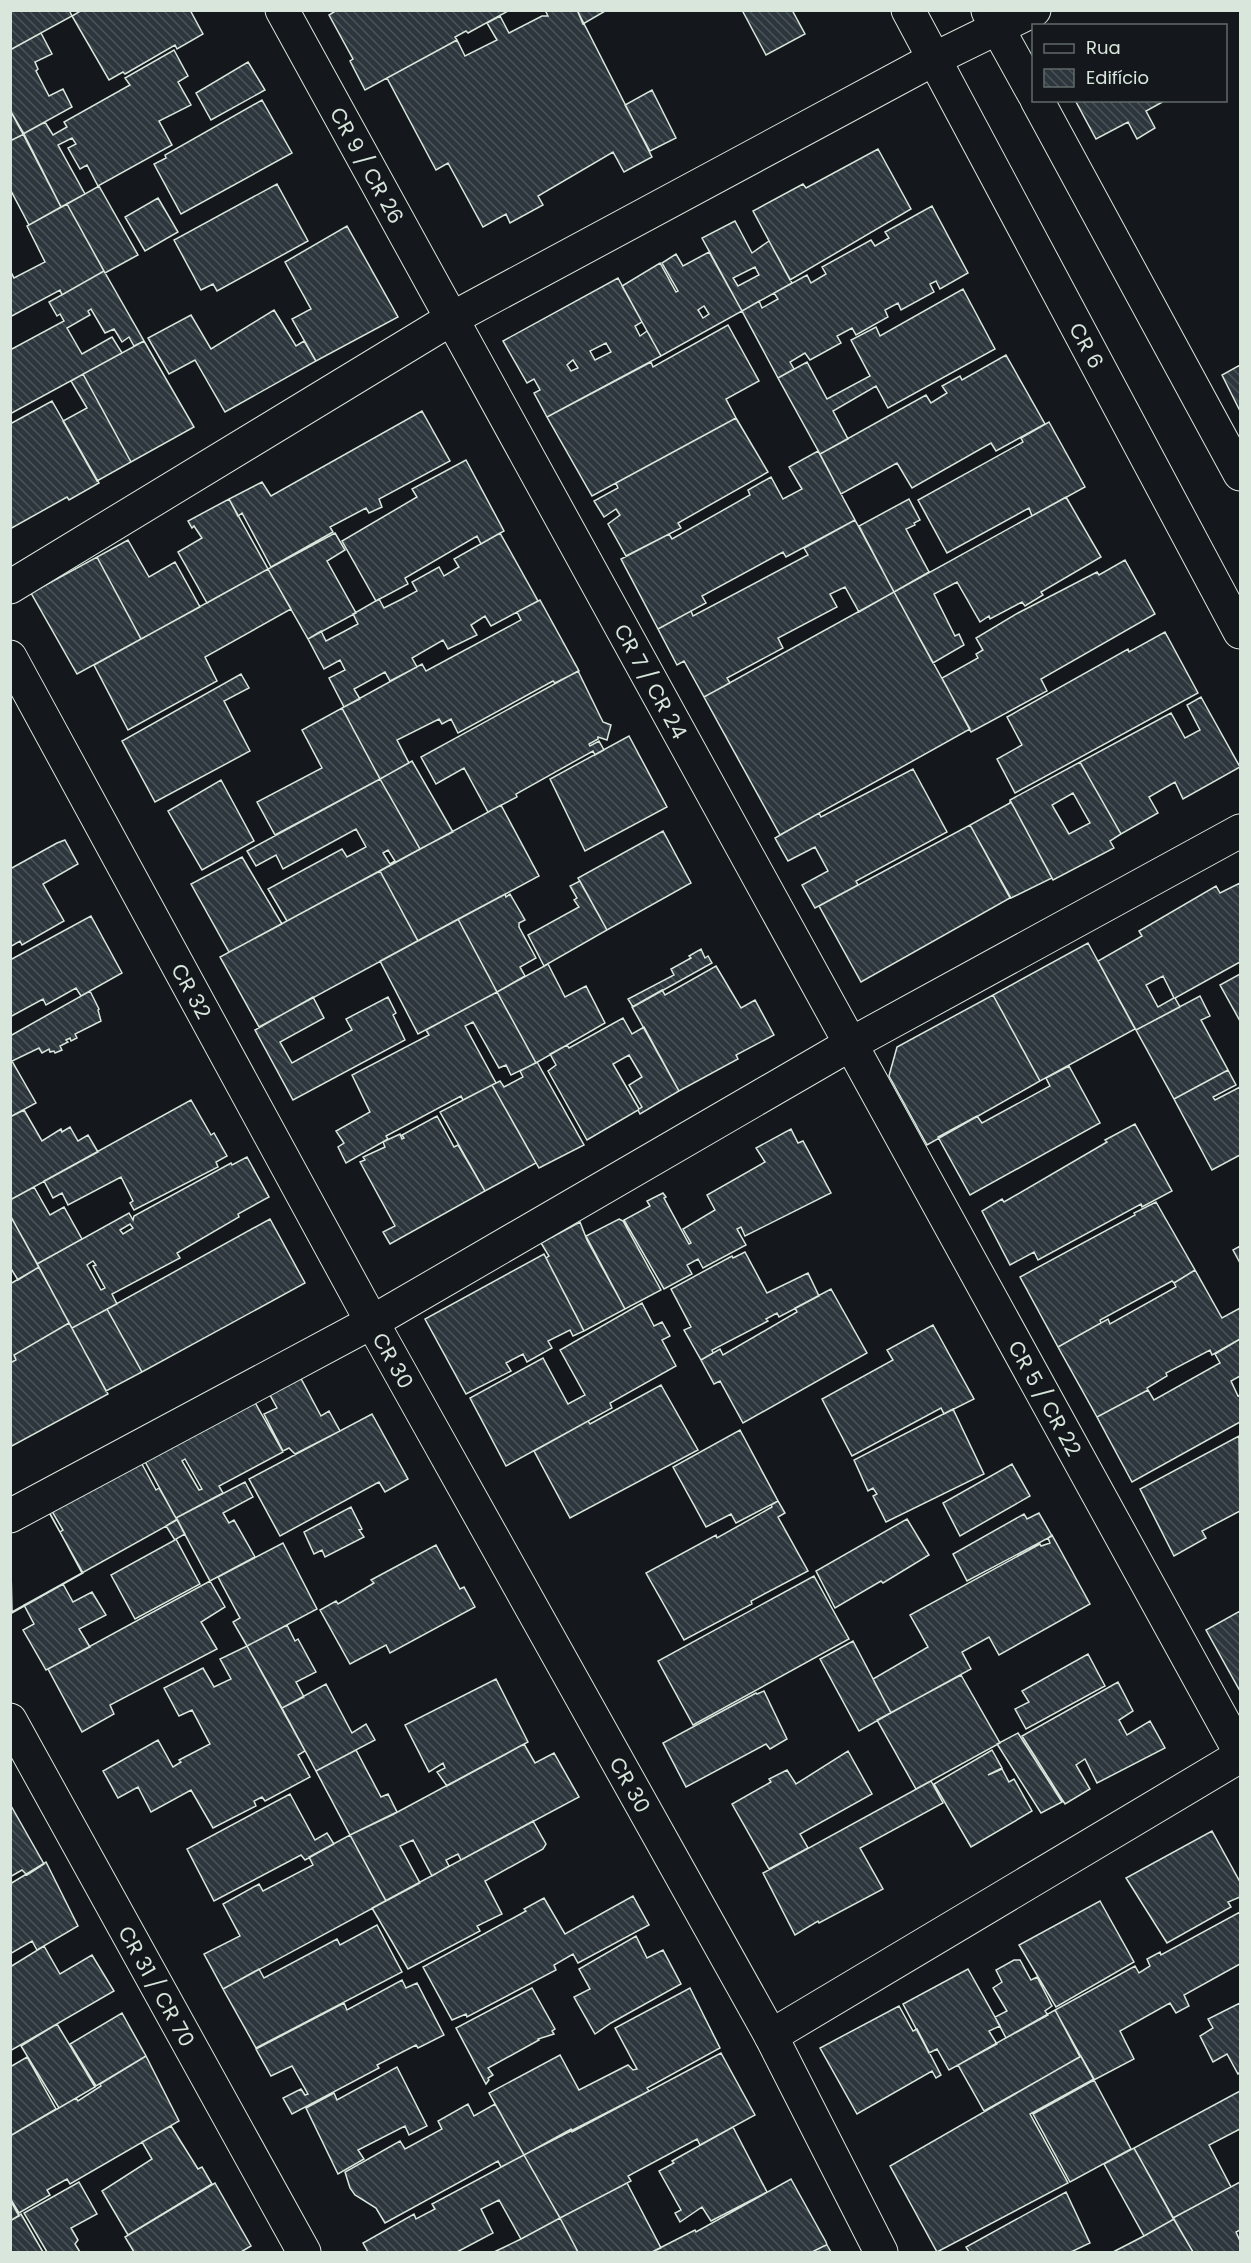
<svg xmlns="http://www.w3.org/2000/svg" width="1251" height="2263" font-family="Poppins,sans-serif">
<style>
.building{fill:url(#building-back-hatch);stroke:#d8e6dc;stroke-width:1.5;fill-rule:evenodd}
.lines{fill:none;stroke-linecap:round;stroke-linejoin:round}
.minor-casing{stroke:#d8e6dc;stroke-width:35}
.minor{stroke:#14181c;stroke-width:33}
.labels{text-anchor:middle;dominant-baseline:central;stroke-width:4.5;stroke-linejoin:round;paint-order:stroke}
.street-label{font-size:21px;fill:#d8e6dc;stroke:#14181c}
</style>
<defs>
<pattern id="building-back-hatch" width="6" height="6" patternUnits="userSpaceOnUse" patternTransform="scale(1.5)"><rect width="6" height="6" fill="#2c363c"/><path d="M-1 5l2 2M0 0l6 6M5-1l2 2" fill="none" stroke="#4a5358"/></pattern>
</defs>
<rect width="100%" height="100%" fill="#14181c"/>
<path class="building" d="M10,10H69L72,16L10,50Z
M82,10H190L203,34L177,49L175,45L125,74L123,72L109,80L72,16Z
M337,10H510L468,33L466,31L455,37L457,40L365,90L350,61L353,59L329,15Z
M545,10H577L652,157L624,172L613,152L538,196L543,205L510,223L506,214L483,227L448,163L436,170L387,78L457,40L465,56L497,40L487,23L500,16L509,33L542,16H548Z
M577,10H607L583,24Z
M742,10H792L805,34L766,55Z
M41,33L52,54L35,62L38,69L36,71L49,96L63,89L72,107L23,134L10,110V50Z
M174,50L188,76L178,82L191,105L159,121L172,145L98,186L87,165L80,169L68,148L76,144L72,138L58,145L85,194L61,207L23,134L45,122L53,135L67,127L64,122L130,85L125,78Z
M248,62L265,90L211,120L196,93Z
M652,90L676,138L650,151L625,105Z
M262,100L292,153L181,214L154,164L166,158L165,155Z
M1075,100H1166L1146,111L1155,128L1137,139L1128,122L1096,139Z
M10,110L24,134L10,141Z
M24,134L61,207L29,225L10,189V141Z
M878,149L911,209L790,280L753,211L803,184L806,188Z
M277,184L308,241L217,291L213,284L201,290L174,240Z
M99,186L138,255L105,273L67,204Z
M158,198L178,232L145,251L125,217Z
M67,204L104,271L62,295L60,290L10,317V270L14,278L45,262L27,226Z
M932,206L968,273L940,289L936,281L930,284L934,292L901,310L898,303L885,310L888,317L856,335L852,328L837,336L841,343L810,360L805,353L790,362L794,369L778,378L742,311L759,301L762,308L778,299L774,293L807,275L811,283L826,274L822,267L871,240L875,246L889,238L885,232Z
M735,221L752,253L769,241L792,283L742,311L702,238ZM755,267L759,275L738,286L733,278Z
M347,226L398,317L316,361L292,319L311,309L285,262Z
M709,252L742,311L661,356L622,286L660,263L676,292L678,291L662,263L676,254L683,266ZM704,306L709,314L703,318L698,310Z
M104,271L144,341L134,346L129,337L122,342L114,329L105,333L91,309L88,311L90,315L67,328L82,354L112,337L122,353L10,414V346L12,349L64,321L60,314L57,316L49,302Z
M618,278L642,322L635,326L640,336L647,331L661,356L547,417L534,393L540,390L534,379L527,383L503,341ZM606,343L611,352L595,360L590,351ZM573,360L578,368L571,371L567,365Z
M963,289L995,349L888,408L876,386L833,411L848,439L820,454L778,378L807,362L827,399L870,376L851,340L876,327L880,336Z
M274,310L296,346L304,341L316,361L225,412L195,360L169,374L148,338L191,315L211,349Z
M728,325L759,381L726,399L736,418L592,496L547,417L651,362L653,367Z
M144,341L194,427L131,462L83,374Z
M1006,355L1045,424L996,451L991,443L912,488L897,463L841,494L820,454L926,395L931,403L947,393L942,386L960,376L962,380Z
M1240,365V411L1222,375Z
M83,374L131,462L97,481L63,421L87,408L71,381Z
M52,401L99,483L69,500L67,497L10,529V424Z
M422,411L450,461L379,499L382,507L369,513L366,508L330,527L333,532L271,567L242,513L238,516L229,499L262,482L271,496Z
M736,418L768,472L678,523L681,528L626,556L608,524L620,515L616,509L604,517L594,501L618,488L616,483Z
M1049,422L1085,487L1032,516L1029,508L947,553L918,500L1023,442L1021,438Z
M818,451L855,520L786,557L783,552L702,596L706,603L658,629L621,559L669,534L672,539L750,495L748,490L771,477L783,499L802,489L789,467Z
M466,460L504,531L481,544L477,536L405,578L408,584L376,601L342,541L417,497L412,489Z
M1066,497L1101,557L1041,592L1043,595L1025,606L1022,602L990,619L989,616L980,622L957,582L934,594L955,636L959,634L964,645L933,663L894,592Z
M229,499L268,569L207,603L178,552L202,538L194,526L192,528L188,521Z
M909,499L920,520L914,523L915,525L906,529L929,572L894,592L859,526Z
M855,520L894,592L859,612L845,587L830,594L837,607L778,638L783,648L727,678L730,683L704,697L684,661L677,665L658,629L691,611L693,616L808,555L804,548Z
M335,533L345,550L327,561L356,613L308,639L268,569Z
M500,533L538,601L491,626L485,616L471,625L477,635L448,649L443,640L412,658L417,667L390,681L385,672L354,689L360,699L344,707L329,678L345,670L340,660L324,669L308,639L321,631L326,641L343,632L358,624L353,614L379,599L384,608L402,599L417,591L412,582L439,567L444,576L459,567L454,559Z
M128,540L149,577L175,562L200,607L141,639L97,557Z
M97,557L141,639L77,674L31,593Z
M1125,560L1155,614L1041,679L1047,691L971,732L942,678L978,658L976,654L983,650L976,638L1018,613L1097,572L1099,575Z
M268,569L291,609L205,657L217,681L128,730L94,665Z
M894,592L970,729L780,835L704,697Z
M540,600L579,671L555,683L553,681L458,733L451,719L442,724L439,719L397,740L409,763L380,779L342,708L422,664L426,671L521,620L517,612Z
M1165,632L1198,693L1015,793L997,759L1022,745L1007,717L1128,649L1129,652Z
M578,671L603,722L611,725L607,740L598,737V739L589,744L590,746L599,741L604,750L595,755L593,751L516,794L517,797L488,812L464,768L436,784L421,757Z
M241,674L249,688L224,701L250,751L155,802L122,741Z
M1201,697L1240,767L1183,799L1175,782L1149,797L1158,813L1121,834L1080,762L1171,713L1185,738L1200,730L1187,705Z
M342,708L380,779L275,835L257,802L322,768L302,730Z
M629,736L667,807L585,851L550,779Z
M412,761L453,832L420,849L380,779Z
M1080,762L1121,834L1110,841L1114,848L1053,880L1010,800ZM1073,793L1090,823L1069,834L1052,805Z
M913,769L947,832L856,881L858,885L815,908L802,885L828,871L815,847L788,861L775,838L819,813L821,817Z
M380,779L420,849L287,921L268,889L342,849L347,857L366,847L356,829L283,869L276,855L256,866L247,851ZM388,850L395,861L390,864L383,853Z
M221,780L254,841L202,870L168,811Z
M1010,800L1052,878L1011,898L970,825L1010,803Z
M501,805L539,876L418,941L380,871Z
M970,825L1010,898L861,982L819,906Z
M663,831L691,883L607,930L578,878Z
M65,840L78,864L43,884L64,921L22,945L20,941L10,947V869L57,843Z
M242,857L282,924L229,952L191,884Z
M380,871L418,941L259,1027L220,957Z
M580,881L607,930L544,966L528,935L579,907L574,900L577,898L570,886Z
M1240,883V962L1175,998L1180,1007L1136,1030L1098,961L1142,936L1139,931L1216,886L1220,893ZM1163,976L1174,998L1158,1007L1146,985Z
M505,894L506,897L510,894L525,920L519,923V927L536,958L520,967L525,976L497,992L458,919Z
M91,916L122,973L81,996L76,988L46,1005L43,999L10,1017V960Z
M458,919L497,992L418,1034L380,961Z
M1088,943L1135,1029L1040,1081L993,995Z
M701,949L705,958L708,956L712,963L633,1007L628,999L674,975L671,969L691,958L689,956Z
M548,964L565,997L586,986L605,1023L536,1063L497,992Z
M716,966L741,1008L755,1000L774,1035L736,1055L738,1059L679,1091L632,1007L662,990L665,995Z
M1240,974V1021L1220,985Z
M90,991L99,1009L98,1010L101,1021L75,1034L77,1038L71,1041L70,1038L66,1040L68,1042L60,1046L62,1050L55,1053L54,1051L50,1052L49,1049L42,1053L39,1048L12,1061L36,1103L10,1117V1036Z
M497,992L536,1063L511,1075L506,1065L499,1068L473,1022L465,1026L496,1083L463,1100L461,1096L386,1136L388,1139L346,1163L338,1147L344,1143L336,1131L370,1112L352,1075L429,1035L426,1030Z
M993,995L1040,1081L927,1145L889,1076L897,1047Z
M1200,996L1210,1016L1201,1020L1228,1070L1174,1099L1136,1030Z
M313,997L324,1018L280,1042L292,1063L352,1030L346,1019L388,997L396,1013L393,1015L405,1040L293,1100L255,1030Z
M623,1018L632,1034L644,1027L679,1091L640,1114L638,1110L587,1140L548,1071L556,1065L550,1054L567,1045L569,1048ZM629,1055L642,1077L629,1085L642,1107L639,1109L613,1064Z
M537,1062L584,1145L539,1168L492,1085L500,1081L504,1087L523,1077L520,1071Z
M1069,1066L1100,1123L970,1195L938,1137L977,1116L982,1123L1050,1086L1046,1078Z
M1228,1070L1236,1085L1213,1097L1215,1100L1240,1087V1155L1212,1170L1174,1099Z
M492,1085L536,1163L485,1191L440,1112Z
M191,1100L211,1135L214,1133L227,1156L216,1162L218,1167L134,1210L130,1203L133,1201L121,1177L68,1205L62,1193L53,1198L44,1181Z
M24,1110L42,1141L61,1129L62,1132L70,1127L78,1141L88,1135L98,1152L10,1200V1117Z
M437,1116L454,1147L458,1145L485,1191L390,1244L383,1232L395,1226L360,1162L365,1160L363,1157L385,1147L383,1142L400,1134L402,1139L404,1138L402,1135Z
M1135,1124L1172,1191L1142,1207L1141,1204L1038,1260L1034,1252L1010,1265L982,1211L1002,1199L1004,1202L1107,1142L1105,1140Z
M791,1129L798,1143L803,1141L831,1193L745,1236L741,1227L737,1229L746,1245L703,1268L698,1259L687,1265L692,1274L664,1289L624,1220L650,1206L647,1201L663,1193L666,1197L664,1198L689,1244L691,1243L683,1229L715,1210L707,1195L765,1162L756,1148Z
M247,1157L269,1197L238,1214L239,1217L177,1253L180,1258L112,1294L117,1304L72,1328L37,1264L129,1213L133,1220L134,1216L231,1163L232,1165ZM130,1224L133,1228L123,1234L120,1230ZM93,1261L96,1265L93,1266L105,1288L101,1290L87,1265Z
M34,1187L50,1215L64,1207L82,1239L37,1264L10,1215V1200Z
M1156,1202L1195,1270L1174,1283L1172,1281L1100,1320L1101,1323L1058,1347L1020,1277L1135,1215L1134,1213Z
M10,1215L39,1267L18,1280L10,1267Z
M270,1219L305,1283L142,1372L107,1309Z
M619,1219L623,1221L661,1290L625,1309L586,1236Z
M580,1222L587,1240L625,1309L584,1331L546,1258L549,1256L541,1243Z
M1240,1246V1263L1233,1250Z
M745,1252L767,1293L808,1273L819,1296L779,1317L777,1313L766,1319L768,1321L712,1350L713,1353L701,1360L684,1330L691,1327L671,1289L732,1256L733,1258Z
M544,1254L584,1331L573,1336L570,1330L548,1341L552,1348L527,1362L523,1354L506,1363L511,1371L466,1394L425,1319Z
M39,1267L69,1323L14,1355L16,1360L10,1363V1284Z
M1195,1270L1222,1318L1240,1308V1339L1212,1355L1210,1350L1166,1373L1167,1376L1147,1388L1148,1390L1097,1417L1058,1347L1108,1319L1110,1324L1176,1287L1174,1283Z
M831,1289L867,1353L743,1423L720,1381L714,1384L701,1360L720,1349L723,1355L797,1312L795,1308Z
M642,1303L654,1326L662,1322L670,1336L662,1340L676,1366L610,1403L612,1408L506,1466L470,1398L543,1358L568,1404L585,1395L560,1350Z
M107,1309L142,1372L106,1391L72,1328Z
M69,1323L108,1394L10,1447V1363L16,1360L14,1355Z
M933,1325L974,1399L944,1414L941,1408L852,1456L822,1399L893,1360L887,1350Z
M1240,1339V1376L1231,1381L1238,1396L1240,1395V1422L1132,1482L1097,1417L1148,1390L1154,1400L1220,1363L1215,1354Z
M297,1371L321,1416L329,1411L340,1431L295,1454L289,1448L283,1451L264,1414L277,1408L266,1388Z
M661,1385L698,1450L570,1518L534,1451L588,1421L590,1424Z
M253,1399L283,1452L219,1486L223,1493L176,1518L142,1456ZM185,1459L202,1489L199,1490L182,1461Z
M953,1409L984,1474L886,1522L873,1496L877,1494L873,1488L868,1491L854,1460Z
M372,1414L408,1479L385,1492L379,1482L280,1536L249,1479Z
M740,1430L778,1501L736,1523L731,1514L706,1527L673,1467Z
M1239,1436L1240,1511L1202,1531L1206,1538L1174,1556L1140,1489Z
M136,1453L156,1490L159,1488L177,1520L82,1573L60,1532L63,1530L50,1508Z
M1012,1464L1030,1496L960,1536L943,1503Z
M245,1482L253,1497L223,1513L229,1523L234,1520L255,1557L210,1581L176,1518Z
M778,1501L785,1513L778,1517L808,1571L751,1601L752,1604L684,1640L646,1573L716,1535L717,1538L772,1507L771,1505Z
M46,1506L82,1573L12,1612L10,1609V1525Z
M351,1507L362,1529L359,1530L364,1537L325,1557L322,1550L314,1554L304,1532Z
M47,1509L83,1573L12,1613L10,1523Z
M1039,1513L1052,1536L967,1581L953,1554L1024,1514L1027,1519Z
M177,1519L185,1534L176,1539L200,1584L135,1619L111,1575L175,1540L166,1526Z
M907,1519L929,1555L883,1583L881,1581L835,1608L816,1571Z
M1052,1535L1090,1604L999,1655L989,1637L962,1652L971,1669L891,1713L873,1679L928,1647L910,1615L1040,1544L1041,1546L1050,1543L1048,1538Z
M283,1543L317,1609L247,1646L233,1622L240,1618L218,1577Z
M436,1545L460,1589L464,1587L475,1607L390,1653L386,1645L350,1664L320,1610L336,1601L338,1604L374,1583L371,1580Z
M814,1576L849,1639L693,1725L658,1661Z
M210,1581L225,1607L201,1622L217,1649L110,1705L114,1714L82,1732L48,1669Z
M63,1584L73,1602L92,1592L106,1615L79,1629L90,1647L46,1670L23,1630L34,1624L24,1605Z
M1240,1611V1691L1206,1630Z
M287,1625L295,1641L298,1639L316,1672L296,1682L304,1697L282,1708L247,1646Z
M853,1641L891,1713L859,1731L820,1659Z
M247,1646L305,1751L298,1755L310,1777L265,1801L262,1797L254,1801L256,1806L213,1828L191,1790L151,1812L138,1787L118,1798L103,1771L158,1740L173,1767L181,1762L179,1760L210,1744L192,1710L179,1716L164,1688L203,1668L214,1687L231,1679L220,1659Z
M1088,1654L1105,1686L1026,1729L1015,1709L1029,1702L1022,1691Z
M961,1675L1000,1743L916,1789L877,1720Z
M496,1679L528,1742L447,1786L437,1772L445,1768L443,1763L429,1772L405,1725Z
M1118,1682L1133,1711L1119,1720L1127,1735L1150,1721L1165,1748L1097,1783L1085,1759L1076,1765L1090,1789L1065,1804L1022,1736Z
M326,1684L352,1733L366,1724L375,1740L316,1771L282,1708Z
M764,1691L787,1739L770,1749L766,1744L686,1787L663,1743L756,1693L757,1694Z
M1018,1733L1062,1802L1041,1813L997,1744Z
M524,1744L535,1763L554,1753L579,1797L461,1860L458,1854L446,1860L449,1866L432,1876L413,1840L400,1846L420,1883L386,1901L350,1835L392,1815Z
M356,1750L381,1797L388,1794L397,1812L350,1835L316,1771Z
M992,1750L1002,1768L988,1775L1002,1769L1009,1782L1014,1779L1032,1811L971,1847L934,1784Z
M848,1751L872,1794L800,1834L808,1848L769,1869L732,1804L771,1782L769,1779L787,1770L796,1784Z
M931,1781L943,1803L860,1848L883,1889L819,1923L818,1921L795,1935L763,1873Z
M290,1794L315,1840L327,1833L334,1844L305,1860L301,1855L214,1901L187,1849Z
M10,1804L44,1864L27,1875L22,1870L10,1877Z
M533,1821L546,1844L543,1849L485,1881L502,1914L477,1926L480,1931L408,1969L372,1908Z
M1212,1831L1240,1882V1897L1228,1902L1231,1907L1167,1943L1126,1878Z
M350,1835L386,1901L223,1989L204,1954L240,1936L223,1904L259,1884L263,1891L313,1865L309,1857Z
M46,1862L78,1926L37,1950L32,1941L10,1954V1884Z
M633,1896L649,1925L578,1963L573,1954L554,1965L556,1970L467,2017L466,2014L452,2020L423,1967L526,1911L524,1909L544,1898L565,1934Z
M1100,1901L1134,1962L1056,2007L1019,1945Z
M1240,1912V1964L1184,1995L1189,2006L1176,2013L1170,2003L1120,2031L1134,2059L1094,2080L1055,2010L1135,1966L1139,1973L1150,1966L1147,1959L1149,1958L1160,1952L1161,1955Z
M377,1925L402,1972L256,2048L223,1989L259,1969L264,1978L337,1939L340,1945Z
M636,1936L647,1958L663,1950L681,1984L611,2023L595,2034L574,1997L590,1989L579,1969Z
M44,1946L60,1974L92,1955L114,1991L10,2051V1967Z
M1014,1960H1020L1031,1980L1037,1977L1052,2006L1045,2011L1048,2015L1006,2038L995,2017L1007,2011L993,1988L1002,1982L996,1970Z
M968,1969L1000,2026L989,2031L997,2044L949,2070L937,2049L929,2053L903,2004Z
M402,1980L406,1988L417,1983L444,2035L418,2048L416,2045L377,2065L379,2068L292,2114L283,2098L301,2089L305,2095L308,2094L292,2066L271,2076L256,2049L344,2003L347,2010Z
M532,1988L555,2029L552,2031L554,2034L538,2039L539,2040L488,2068L493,2075L488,2078L489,2080L486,2084L456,2028Z
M690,1988L720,2048L647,2088L649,2091L524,2155L489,2093L560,2055L579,2090L628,2065L633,2070L637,2069L615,2028Z
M1240,2003V2072L1238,2074L1227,2054L1213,2062L1200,2036L1213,2028L1208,2019Z
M899,2006L913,2031L917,2029L941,2075L936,2078L932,2071L857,2114L820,2048Z
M1055,2010L1080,2057L984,2111L958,2065Z
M122,2013L146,2056L96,2086L70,2044Z
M57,2024L95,2087L59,2108L21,2046Z
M721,2053L755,2115L700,2145L697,2139L628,2176L631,2181L560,2218L524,2155L571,2129L572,2132Z
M146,2056L179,2121L70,2184L67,2179L47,2190L50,2195L19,2213L10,2198V2136L76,2098L78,2101L101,2086L100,2084Z
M1081,2056L1094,2079L1030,2114L1068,2183L937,2252L890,2166Z
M27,2057L56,2109L10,2136V2067Z
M397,2067L427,2126L409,2135L405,2126L358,2150L364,2159L338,2174L306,2108L334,2093L337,2100Z
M1094,2080L1131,2149L1070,2182L1033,2114Z
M1240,2091V2129L1209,2145L1231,2187L1173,2218L1134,2148Z
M468,2104L474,2116L495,2104L524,2155L501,2167L498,2161L385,2223L376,2208L355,2195L350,2188L345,2172L400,2141L405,2149L442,2129L438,2121Z
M171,2126L198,2169L202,2167L212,2184L128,2235L102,2191L152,2159L142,2142Z
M733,2127L767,2192L711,2221L702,2207L680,2222L675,2213L681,2210L659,2171L674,2163L672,2161L679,2157Z
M1134,2148L1174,2219L1144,2236L1104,2164Z
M524,2155L560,2218L521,2239L499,2200L481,2209L493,2233L457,2252H368L363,2243L414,2214L416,2219L435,2209L432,2204Z
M791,2179L826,2242L827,2245L824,2246L812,2252H652L695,2230L696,2232Z
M79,2182L97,2214L71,2228L78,2240L75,2244L80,2252H47L24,2213Z
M1240,2182V2230L1236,2232L1240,2241V2252H1193L1173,2218Z
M215,2183L251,2246L241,2252H134L125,2237Z
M627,2183L661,2248L652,2252H578L560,2218Z
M1066,2192L1090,2243L1071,2252H969L966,2247Z
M10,2200L19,2216L10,2221Z
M21,2214L43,2252H10V2221Z
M560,2218L578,2252H494L521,2239Z
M1174,2219L1193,2252H1113L1144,2236Z
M827,2245L831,2252H812L824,2246Z"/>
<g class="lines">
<defs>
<g id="minor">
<path id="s1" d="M282,10L1240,1752"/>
<path id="s2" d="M908,10L1240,632"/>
<path d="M988,11L1034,94"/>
<path d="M1037,100L1240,474"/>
<path d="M10,587L451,319L934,59L1034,10"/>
<path id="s3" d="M10,657L372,1322L771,2036L881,2252"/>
<path d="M10,1516L372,1322L849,1045L1240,831"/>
<path id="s4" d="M10,1720L304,2252"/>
<path d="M771,2036L1240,1756"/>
</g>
</defs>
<use href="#minor" class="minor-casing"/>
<use href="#minor" class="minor"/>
</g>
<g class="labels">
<g class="street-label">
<text stroke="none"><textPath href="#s1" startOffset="177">CR 9 / CR 26</textPath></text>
<text stroke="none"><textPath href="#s2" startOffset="380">CR 6</textPath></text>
<text stroke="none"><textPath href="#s1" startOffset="766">CR 7 / CR 24</textPath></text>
<text stroke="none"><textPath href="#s3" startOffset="380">CR 32</textPath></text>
<text stroke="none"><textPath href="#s3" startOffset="801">CR 30</textPath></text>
<text stroke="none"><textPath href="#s1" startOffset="1584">CR 5 / CR 22</textPath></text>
<text stroke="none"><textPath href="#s3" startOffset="1287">CR 30</textPath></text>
<text stroke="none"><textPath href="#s4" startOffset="304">CR 31 / CR 70</textPath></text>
</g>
</g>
<rect width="1251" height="2263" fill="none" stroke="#d8e6dc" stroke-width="24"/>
<rect x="1032" y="24" width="195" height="78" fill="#14181c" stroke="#626a69" stroke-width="1.5"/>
<rect x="1044" y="44" width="30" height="9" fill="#14181c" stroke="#626a69" stroke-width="1.5"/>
<text x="1086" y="54" font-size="18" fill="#d8e6dc">Rua</text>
<rect x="1044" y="69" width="30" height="18" fill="url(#building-back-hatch)" stroke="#626a69" stroke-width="1.5"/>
<text x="1086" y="84" font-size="18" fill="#d8e6dc">Edifício</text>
</svg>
